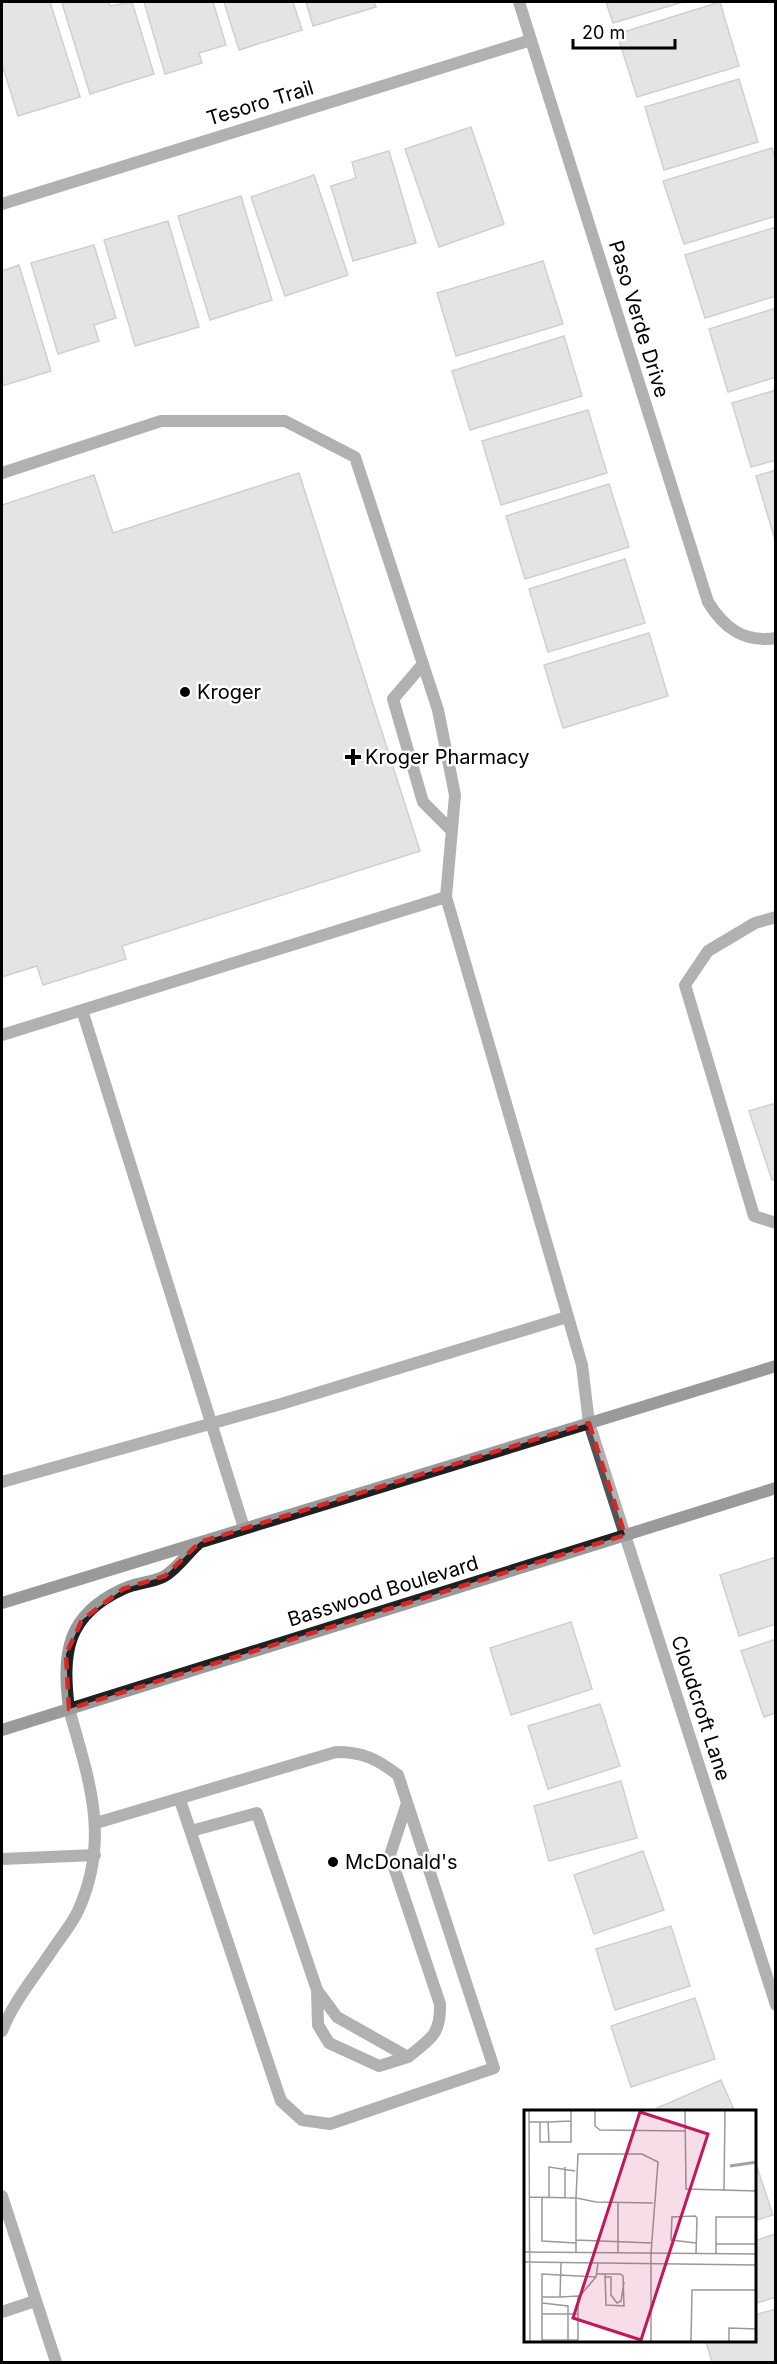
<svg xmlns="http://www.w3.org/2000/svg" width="777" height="2364" font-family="Inter,sans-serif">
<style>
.building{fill:#c3c3c3;stroke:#979797;stroke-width:1.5}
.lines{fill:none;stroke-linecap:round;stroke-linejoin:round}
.lane{stroke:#535353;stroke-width:12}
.street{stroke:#535353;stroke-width:12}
.secondary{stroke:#202020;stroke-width:12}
.marked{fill:none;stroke:#d62828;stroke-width:4.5;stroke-dasharray:12 8;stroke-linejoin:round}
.poi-dot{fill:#000;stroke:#fff;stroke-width:2}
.labels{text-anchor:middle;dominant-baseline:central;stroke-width:5;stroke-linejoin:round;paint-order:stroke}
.street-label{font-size:20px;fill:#000;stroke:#fff}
.poi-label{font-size:20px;fill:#000;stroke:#fff;text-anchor:start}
.inset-river{fill:none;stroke:#a1a1a1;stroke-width:3}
.inset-road{fill:none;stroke:#999;stroke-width:1.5}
.view{fill:#c2185b;fill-opacity:0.15;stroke:#c2185b;stroke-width:3}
.inset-edge{fill:none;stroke:#000;stroke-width:3}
</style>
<rect width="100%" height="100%" fill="#fff"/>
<path class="building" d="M2,2H50L80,97L18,116L2,64Z
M68,2H109L110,6L132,2L154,74L90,94L62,3Z
M144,2H213L226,45L199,53L202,63L165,74Z
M224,2H293L302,30L239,50Z
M306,2H374L376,7L313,26Z
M606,2H683L613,23Z
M720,2L739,66L637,97L617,34Z
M739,79L758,142L664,170L645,107Z
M471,127L504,224L439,247L405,149Z
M772,148L776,160V216L684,244L663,181Z
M389,151L416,243L353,261L331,186L356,178L352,162Z
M314,175L348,275L285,296L251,197Z
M241,196L272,300L210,320L178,216Z
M168,221L199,327L135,346L104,240Z
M776,227V296L705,318L685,255Z
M94,245L116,318L94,325L99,341L58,354L31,263Z
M543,261L563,324L456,356L437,293Z
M19,265L51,371L2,386V271Z
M776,308V377L728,392L709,329Z
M564,336L582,396L470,430L452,371Z
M776,390V460L751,467L732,403Z
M588,410L607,473L501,505L482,441Z
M776,470V540H775L756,476Z
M299,473L420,851L122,946L126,959L43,985L37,966L2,977V505L94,475L113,533Z
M609,484L629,547L525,579L506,516Z
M625,559L645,623L548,652L529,589Z
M649,633L668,696L563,728L544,665Z
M776,1103V1179L772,1180L749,1111Z
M776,1557V1624L739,1636L720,1575Z
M571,1622L592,1689L511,1715L490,1648Z
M776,1639V1713L764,1717L741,1651Z
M600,1704L620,1766L548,1789L528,1726Z
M621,1781L637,1838L549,1861L534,1806Z
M643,1851L664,1910L594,1934L574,1875Z
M671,1926L690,1986L615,2010L596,1949Z
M695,1998L715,2059L631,2087L611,2026Z
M721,2080L735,2112H659L657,2108Z
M754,2158L773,2215L754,2221Z
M775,2234L776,2297L754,2304V2241Z
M776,2309V2362H712L706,2342H754V2315Z"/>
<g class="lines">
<path class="lane" d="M2,473L161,421H285L355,457L438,710L455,795L446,897L582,1365L589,1423
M423,664L393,699L423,802L452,831
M776,917L755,923L708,951L685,985L754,1216L776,1223
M82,1010L244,1528
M2,1035L446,897
M2,1482L281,1404L567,1317
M96,1823L336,1752C363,1752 377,1759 398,1775L494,2068L330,2124L302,2120L281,2101L180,1800
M191,1831L257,1813L317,1990L337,2017L408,2057C430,2039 441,2035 440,2004L390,1855L407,1803
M2,1859L95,1855
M317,1990L318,2025L329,2043L379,2066L408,2057
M2,2312L35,2301"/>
<path class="street" d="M519,2L708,602C724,628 744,643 776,638
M2,204L531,40
M589,1423L776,2005
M2,2031C13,2002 36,1975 53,1949C61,1937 72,1924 78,1911C111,1839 89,1780 69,1709
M2,2196L56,2362"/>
<path class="secondary" d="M2,1603L776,1366
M69,1709C62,1653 66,1615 123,1589C135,1583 150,1583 163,1577C175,1571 187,1554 197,1545
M2,1730L776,1488"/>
</g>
<path d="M0 0H777V2364H0ZM589,1423L625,1535L69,1709L66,1654L82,1620L123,1589L165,1576L200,1542Z" fill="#fff" fill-opacity=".55" fill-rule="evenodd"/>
<path class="marked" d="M589,1423L625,1535L69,1709L66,1654L82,1620L123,1589L165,1576L200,1542Z"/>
<g class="poi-dot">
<circle cx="185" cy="692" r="6"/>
<path d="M350 748h6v6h6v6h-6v6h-6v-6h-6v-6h6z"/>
<circle cx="333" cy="1862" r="6"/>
</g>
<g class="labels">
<g class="street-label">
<text transform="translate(260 103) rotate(-17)">Tesoro Trail</text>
<text transform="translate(639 319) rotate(73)">Paso Verde Drive</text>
<text transform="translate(383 1591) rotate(-17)">Basswood Boulevard</text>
<text transform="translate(701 1708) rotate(72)">Cloudcroft Lane</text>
</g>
<g class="poi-label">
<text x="197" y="692">Kroger</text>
<text x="365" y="757">Kroger Pharmacy</text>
<text x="345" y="1862">McDonald's</text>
</g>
</g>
<g transform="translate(524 2110)">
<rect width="232" height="232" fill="#fff"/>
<path class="inset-river" d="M206,56L233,52"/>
<path class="inset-road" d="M5,0L6,232M71,0V16L76,20L161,21M161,0L162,79L233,81M5,12H24L25,32H16V12M24,12L47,11M25,32H47V0M41,57V88M200,80L201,0M6,87L52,88V142M18,87V131L52,133M25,88V57L51,61M52,130L128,133M192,134V107H233M0,142L233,144M94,142V93M172,144L173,108L171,106L148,107L147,130L172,133M192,144V134H233M0,152L233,155M73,164H96L99,166L100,196L82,195L81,164M81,167H87V185L93,193L97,191L100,172M18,187H36L37,153M36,187L55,186M18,193L44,196V232M18,204H54M18,230H54M18,232V164L72,167M54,232V188L72,167L74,153M127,232V143L134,52L118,44H54L52,88L72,92L129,93M167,232L168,180H233M205,232V218L233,219"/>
<path class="view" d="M116,2L184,24L117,230L49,208Z"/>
<rect width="232" height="232" class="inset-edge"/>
</g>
<rect width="777" height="2364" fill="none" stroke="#000000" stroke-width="6"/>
<path d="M573 39v9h102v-9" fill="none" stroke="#000000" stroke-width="3"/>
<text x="582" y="39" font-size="18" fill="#000000" stroke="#ffffff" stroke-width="4.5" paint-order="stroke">20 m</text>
</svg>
